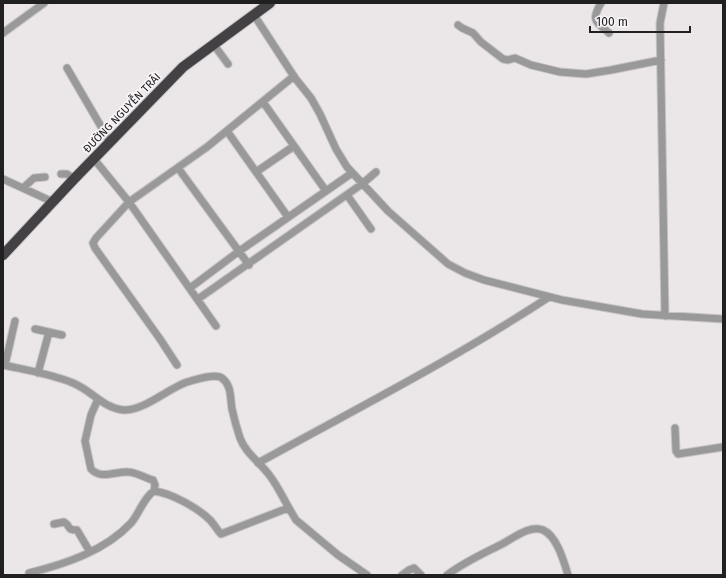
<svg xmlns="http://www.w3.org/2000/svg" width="726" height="578" font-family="'Fira Sans',sans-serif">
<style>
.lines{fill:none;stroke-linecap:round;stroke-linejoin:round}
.minor-casing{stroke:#c7c3c5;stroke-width:9}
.highway-casing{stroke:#c7c3c5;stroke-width:12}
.minor{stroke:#9a999a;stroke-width:7}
.highway{stroke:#434144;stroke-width:10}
.labels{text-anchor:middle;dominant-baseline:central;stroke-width:3.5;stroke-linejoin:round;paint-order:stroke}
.street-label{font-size:11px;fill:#212021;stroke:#f9f4f7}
</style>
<rect width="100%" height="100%" fill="#ebe7e9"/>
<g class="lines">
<defs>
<path id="minor" d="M601,3C591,20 595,21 609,33
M664,3L660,23L665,316
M254,15L295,78L311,98L320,114L336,149L347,167L388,211L448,264L465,273L484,280L562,300L642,314L723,319
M458,25L462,28L473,33L481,42L503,59L508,60L515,58L531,65L560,72L586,74L611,70L661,60
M3,33L44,3
M214,45L228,64
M67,68L110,142
M263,102L326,191
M227,131L288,217
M94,159L129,202L216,326
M178,168L249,265
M256,172L294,146
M61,174H67L74,179
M3,179L53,202
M23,188L34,178L45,177
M347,195L371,229
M190,288L238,252L352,173
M198,299L362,184L376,172
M35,329L62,335
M3,365C26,370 51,374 73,383C91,390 103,408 123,410C144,411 167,389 187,382C194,380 215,373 222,378C232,386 230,398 232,409C234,418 237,429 240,438C246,454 260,462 270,476C279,488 285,502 293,515L296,520L338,555L367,575
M5,365L15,321
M177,365L160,339L95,248L93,243L96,238L129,202L207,147L294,76
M38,373L49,332
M98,399L91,415L85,441L91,469C101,480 116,471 128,472C136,472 145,478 153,480L155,485L154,491
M675,428L676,451L678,454L723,447
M258,463C356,409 456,358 549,297
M54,524L64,522C72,527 66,530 77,530L90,552
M29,573C65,564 105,551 131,523C139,514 144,497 154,491C171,493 198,508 210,520C214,524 217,530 221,534L288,508
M402,575L409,570L414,568L421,575
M447,575C463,563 480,555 498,546C510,541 529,524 543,530C557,536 564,562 568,575"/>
<path id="highway" d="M3,255L74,179L183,67L270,3"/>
</defs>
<use href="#minor" class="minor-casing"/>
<use href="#highway" class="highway-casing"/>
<use href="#minor" class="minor"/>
<use href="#highway" class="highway"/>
</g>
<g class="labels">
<g class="street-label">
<text transform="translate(122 113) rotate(-46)">ĐƯỜNG NGUYỄN TRÃI</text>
</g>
</g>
<rect width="726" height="578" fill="none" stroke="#212021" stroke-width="8"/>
<path d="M590 26v6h100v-6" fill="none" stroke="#212021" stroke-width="2"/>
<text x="596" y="26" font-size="12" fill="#212021" stroke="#f9f4f7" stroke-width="3" paint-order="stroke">100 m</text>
</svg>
